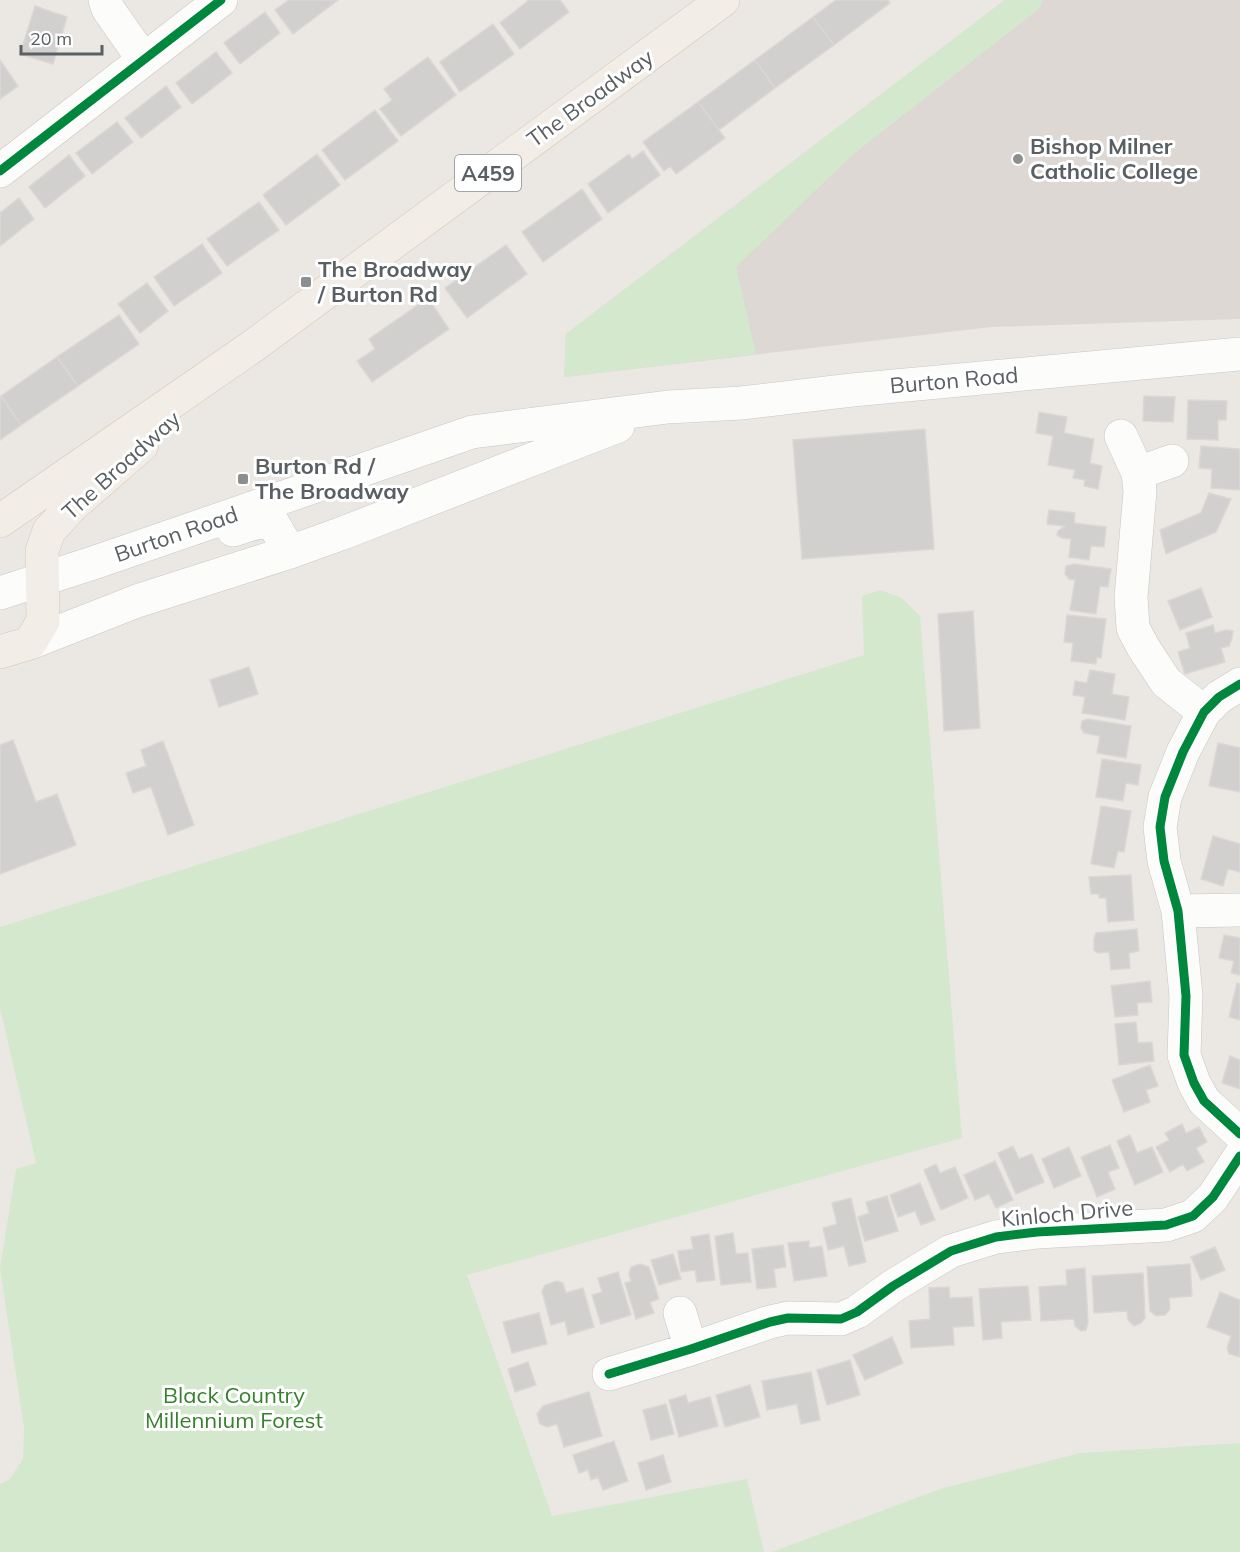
<svg xmlns="http://www.w3.org/2000/svg" width="1240" height="1552" font-family="Mulish,sans-serif">
<style>
.education{fill:#ddd8d3}
.green{fill:#d4e8cd}
.building{fill:#d2d0ce;stroke:#dad7d4;stroke-width:1.5}
.lines{fill:none;stroke-linecap:round;stroke-linejoin:round}
.minor-casing{stroke:#c6c5c5;stroke-width:34}
.secondary-casing{stroke:#c7c7c7;stroke-width:34}
.primary-casing{stroke:#d6c5af;stroke-width:34}
.minor{stroke:#fcfcfb;stroke-width:33}
.secondary{stroke:#fcfcfb;stroke-width:33}
.primary{stroke:#f2eee7;stroke-width:33}
.cycleway-casing{stroke:#fff;stroke-width:13}
.cycleway{stroke:#00873e;stroke-width:9}
.poi-dot{fill:#8c8f90;stroke:#fff;stroke-width:2}
.labels{text-anchor:middle;dominant-baseline:central;stroke-width:6;stroke-linejoin:round;paint-order:stroke}
.shield{fill:#fff;stroke:#8b8f92;stroke-width:1.5}
.shield-label{font-size:21px;font-weight:bold;fill:#595f63}
.street-label{font-size:22px;fill:#595f63;stroke:#fff}
.poi-label{font-size:22px;font-weight:bold;fill:#595f63;stroke:#fff;text-anchor:start}
.park-label{font-size:22px;fill:#36812b;stroke:#fff}
</style>
<rect width="100%" height="100%" fill="#ebe8e4"/>
<path class="education" d="M1005,0H1240V319L992,327L564,377L566,334Z"/>
<path class="green" d="M1005,0H1043L1040,8L851,156L736,267L756,354L564,377L566,334Z
M880,590L902,598L920,616L962,1138L467,1275L552,1516L747,1479L764,1552H0V1484L9,1480L23,1459L24,1428L0,1268L16,1169L36,1163L0,1008V927L864,655L862,596Z
M1240,1443V1552H772L940,1489L1080,1453Z"/>
<path class="building" d="M289,0H338L293,34L275,10Z
M529,0H560L569,12L520,49L500,23Z
M836,0H888L890,3L834,45L813,17Z
M35,6L67,17L53,64L20,54Z
M265,12L280,33L240,64L224,43Z
M813,17L834,45L775,88L755,60Z
M493,24L514,54L460,92L440,62Z
M216,52L232,73L192,104L176,83Z
M428,57L456,95L401,136L380,109L392,100L384,89Z
M0,60L18,86L0,99Z
M755,60L775,88L719,130L698,102Z
M166,86L181,107L141,138L125,118Z
M698,102L725,138L676,174L670,166L664,171L643,142Z
M375,110L398,141L345,180L322,150Z
M117,122L133,142L92,174L76,153Z
M643,151L660,175L608,213L588,184L629,154L632,159Z
M317,154L340,185L286,225L263,195Z
M69,155L85,176L45,208L29,187Z
M582,189L602,219L543,262L522,232Z
M19,198L34,219L0,246V213Z
M259,202L279,230L227,266L207,239Z
M202,244L222,273L174,306L154,277Z
M506,245L527,274L467,318L445,288Z
M147,283L168,311L140,333L118,304Z
M428,298L449,329L372,382L357,361L375,349L369,339Z
M119,315L139,344L78,386L57,357Z
M57,357L78,386L21,425L1,396Z
M1,396L21,425L0,440V397Z
M1144,396L1175,397L1173,422L1143,421Z
M1188,400L1227,401L1226,420H1218V440L1187,439Z
M1039,412L1067,417L1064,433L1094,439L1090,463L1102,466L1098,489L1084,486L1085,480L1073,478L1075,470L1048,465L1053,436L1036,433Z
M925,429L934,549L802,559L793,440Z
M1201,446L1240,449V490L1211,488L1212,469L1199,468Z
M1209,493L1231,499L1216,532L1166,554L1160,530L1201,513Z
M1049,510L1075,513L1074,523L1106,527L1104,547L1091,546L1089,560L1069,557L1071,539L1062,538L1057,535L1058,531L1065,526L1047,524Z
M1074,564L1111,569L1108,587L1100,586L1096,614L1070,610L1075,580L1069,579L1065,574L1066,566Z
M1201,588L1212,617L1180,630L1168,601Z
M973,611L980,728L944,731L938,614Z
M1067,615L1106,619L1101,658L1097,657L1096,664L1071,661L1073,643L1064,642Z
M1213,625L1215,633L1226,630L1233,631L1232,638L1229,646L1221,648L1225,662L1185,674L1178,652L1190,648L1186,633Z
M249,667L258,694L219,707L210,680Z
M1090,670L1115,674L1112,694L1129,697L1125,720L1082,713L1085,697L1073,695L1075,681L1087,683Z
M1088,719L1131,726L1126,758L1097,753L1100,736L1084,733L1081,728L1082,721Z
M13,740L36,802L57,794L76,845L0,874V745Z
M163,741L194,825L168,835L151,787L133,793L126,773L146,766L141,750Z
M1218,743L1240,748V792L1209,786Z
M1102,759L1141,765L1138,785L1126,783L1123,801L1096,797Z
M1101,806L1131,811L1124,852L1118,851L1114,868L1091,864Z
M1213,836L1240,844V872L1228,869L1223,886L1201,879Z
M1131,875L1134,920L1108,922L1106,898H1099V894H1091L1089,877Z
M1137,929L1139,951L1129,953L1130,968L1111,970L1109,952L1098,953L1094,950V939L1096,933Z
M1224,935L1240,938V975L1231,973L1234,961L1219,958Z
M1150,981L1152,1002L1137,1003L1138,1015L1115,1017L1111,986Z
M1237,983L1240,984V1020L1229,1017Z
M1136,1022L1138,1043L1152,1042L1154,1061L1119,1065L1115,1024Z
M1230,1056L1240,1060V1089L1222,1083Z
M1150,1065L1158,1086L1146,1090L1150,1102L1124,1112L1112,1080Z
M1182,1124L1186,1133L1199,1127L1207,1142L1196,1148L1204,1162L1187,1171L1183,1164L1170,1172L1156,1147L1169,1140L1165,1133Z
M1130,1135L1137,1153L1152,1147L1163,1172L1135,1185L1117,1141Z
M1110,1145L1119,1168L1108,1172L1115,1189L1097,1197L1081,1157Z
M1013,1146L1019,1159L1032,1154L1044,1182L1016,1194L998,1153Z
M1069,1147L1081,1176L1054,1188L1042,1159Z
M995,1161L1013,1200L996,1208L989,1194L975,1200L964,1175Z
M936,1164L940,1173L955,1167L968,1198L941,1210L924,1170Z
M920,1183L935,1220L921,1225L915,1211L898,1217L890,1195Z
M887,1196L898,1231L865,1241L858,1217L869,1213L866,1202Z
M851,1198L866,1262L849,1266L844,1246L828,1250L823,1228L837,1224L832,1203Z
M733,1233L736,1254L748,1253L751,1282L721,1285L715,1236Z
M709,1234L715,1280L697,1282L695,1270L681,1272L678,1251L693,1249L691,1237Z
M809,1241V1248L822,1246L827,1276L794,1281L788,1243Z
M783,1245L786,1267L774,1269L776,1287L757,1289L752,1249Z
M1215,1247L1225,1270L1201,1280L1191,1257Z
M673,1254L681,1279L659,1285L651,1260Z
M640,1264L649,1267L659,1299L650,1302L654,1313L636,1319L625,1283L631,1281L629,1274L631,1267Z
M1190,1264L1192,1296L1169,1298L1170,1309L1165,1315L1156,1316L1150,1311L1147,1267Z
M1085,1268L1088,1322L1086,1330L1081,1331L1075,1326L1074,1319L1041,1321L1039,1287L1067,1285L1066,1270Z
M618,1272L631,1315L601,1324L592,1295L602,1292L598,1278Z
M1143,1273L1145,1318L1141,1323L1134,1326L1128,1320L1127,1311L1094,1313L1092,1276Z
M557,1281L563,1283L566,1293L583,1288L594,1327L568,1335L565,1321L551,1325L542,1291L545,1285Z
M1028,1286L1031,1320L1001,1322L1002,1338L983,1340L979,1289Z
M949,1287L950,1298L972,1297L974,1326L953,1327L954,1345L911,1348L909,1321L930,1319L929,1288Z
M1220,1292L1240,1300V1357L1229,1354L1227,1348L1231,1336L1207,1327Z
M539,1313L547,1344L512,1353L503,1322Z
M892,1337L903,1363L865,1380L853,1355Z
M850,1360L860,1395L827,1405L817,1370Z
M528,1362L536,1385L515,1392L508,1369Z
M811,1372L820,1420L801,1424L797,1404L767,1410L762,1381Z
M750,1385L760,1417L725,1427L716,1395Z
M589,1392L602,1436L564,1447L557,1424L547,1427L540,1424L537,1414L543,1406Z
M686,1395L688,1403L710,1397L718,1426L679,1437L669,1400Z
M666,1404L674,1434L651,1440L643,1410Z
M614,1441L628,1481L603,1490L598,1477L591,1480L588,1470L579,1473L573,1455Z
M663,1455L671,1482L646,1490L638,1463Z"/>
<g class="lines">
<defs>
<path id="minor" d="M105,0L108,9L143,59
M0,171L221,0
M1121,436L1138,473L1140,491L1131,597L1133,628L1143,647L1166,682L1204,712
M1138,473L1172,461
M1240,684L1219,697L1204,712L1183,752L1165,797L1160,827L1164,861L1178,911L1186,996L1184,1055L1194,1083L1204,1101L1240,1134
M1178,911L1240,910
M680,1313L691,1349
M609,1374L691,1349L770,1322L788,1318L841,1319L857,1312L893,1286L951,1251L996,1237L1037,1232L1166,1225L1193,1216L1213,1197L1240,1156"/>
<path id="secondary" d="M233,530C246,526 259,520 273,523L290,552
M0,593L96,562L472,432L668,407L741,403L852,390L1240,354
M30,643L137,601L290,552L343,533L618,426"/>
<path id="primary" d="M0,521L253,346L723,0
M0,652L30,643L43,621L42,551L49,531L72,506L142,445"/>
</defs>
<use href="#minor" class="minor-casing"/>
<use href="#secondary" class="secondary-casing"/>
<use href="#primary" class="primary-casing"/>
<use href="#minor" class="minor"/>
<use href="#secondary" class="secondary"/>
<use href="#primary" class="primary"/>
<defs>
<path id="cycleway" d="M0,171L221,0
M1240,684L1219,697L1204,712L1183,752L1165,797L1160,827L1164,861L1178,911L1186,996L1184,1055L1194,1083L1204,1101L1240,1134
M609,1374L691,1349L770,1322L788,1318L841,1319L857,1312L893,1286L951,1251L996,1237L1037,1232L1166,1225L1193,1216L1213,1197L1240,1156"/>
</defs>
<use href="#cycleway" class="cycleway-casing"/>
<use href="#cycleway" class="cycleway"/>
</g>
<g class="poi-dot">
<circle cx="1018" cy="159" r="6"/>
<rect x="300" y="276" width="12" height="12" rx="3"/>
<rect x="237" y="473" width="12" height="12" rx="3"/>
</g>
<g class="labels">
<rect class="shield" x="455" y="155" width="66" height="36" rx="4.5"/>
<g class="shield-label">
<text x="488" y="173">A459</text>
</g>
<g class="street-label">
<text transform="translate(590 98) rotate(-36)">The Broadway</text>
<text transform="translate(954 380) rotate(-5)">Burton Road</text>
<text transform="translate(121 465) rotate(-42)">The Broadway</text>
<text transform="translate(176 534) rotate(-19)">Burton Road</text>
<text transform="translate(1067 1213) rotate(-5)">Kinloch Drive</text>
</g>
<g class="poi-label">
<text x="1030" y="146">Bishop Milner<tspan x="1030" dy="25">Catholic College</tspan></text>
<text x="318" y="269">The Broadway<tspan x="318" dy="25">/ Burton Rd</tspan></text>
<text x="255" y="466">Burton Rd /<tspan x="255" dy="25">The Broadway</tspan></text>
</g>
<g class="park-label">
<text x="234" y="1395">Black Country<tspan x="234" dy="25">Millennium Forest</tspan></text>
</g>
</g>
<path d="M21 45v9h81v-9" fill="none" stroke="#595f63" stroke-width="3"/>
<text x="30" y="45" font-size="18" fill="#595f63" stroke="#ffffff" stroke-width="4.5" paint-order="stroke">20 m</text>
</svg>
